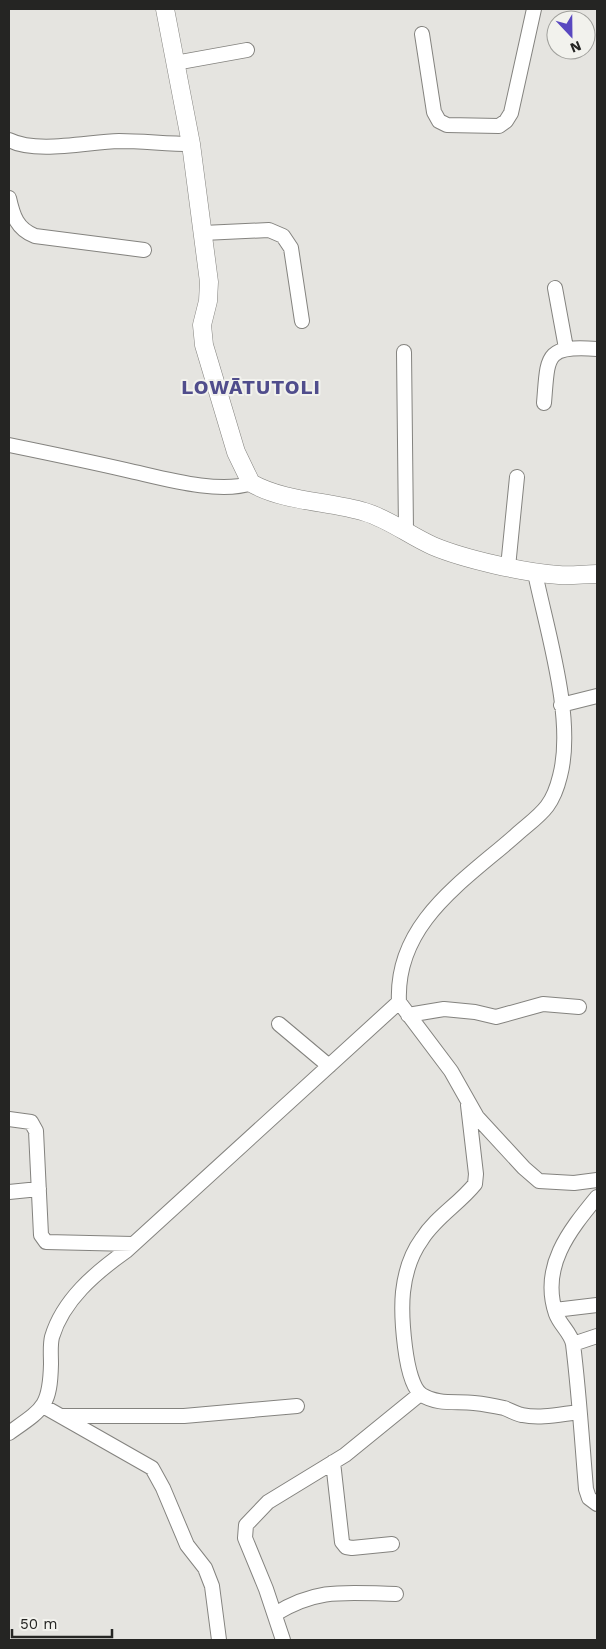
<svg xmlns="http://www.w3.org/2000/svg" width="606" height="1649" font-family="'Work Sans',sans-serif">
<style>
.lines{fill:none;stroke-linecap:round;stroke-linejoin:round}
.minor-casing{stroke:#84837f;stroke-width:16}
.tertiary-casing{stroke:#84837f;stroke-width:19}
.minor{stroke:#fff;stroke-width:14}
.tertiary{stroke:#fff;stroke-width:18}
.labels{text-anchor:middle;dominant-baseline:central;stroke-width:4;stroke-linejoin:round;paint-order:stroke}
.district-label{font-size:20px;font-weight:bold;letter-spacing:1px;fill:#504d8c;stroke:#f2f2ed}
</style>
<rect width="100%" height="100%" fill="#e5e4e0"/>
<g class="lines">
<defs>
<path id="minor" d="M422,34L434,112L439,121L447,125L499,126L506,121L511,113L534,9
M175,63L247,50
M9,140C37,154 87,142 119,141C143,141 167,144 191,144
M9,198C13,216 17,229 35,236L144,250
M203,233L269,230L283,236L291,248L302,321
M555,288L566,348
M404,352L406,531
M544,403C548,356 544,345 597,349
M9,445C48,453 87,461 126,470C159,477 219,495 251,483
M508,567L517,477
M535,573C547,631 575,719 560,776C552,809 540,814 516,835C464,881 395,923 399,1002L451,1071L477,1117L524,1168L539,1181L574,1183L597,1180
M561,705L597,696
M408,1015L444,1009L475,1012L496,1017L543,1004L579,1007
M279,1024L329,1066
M468,1105L476,1174L475,1184C459,1204 436,1217 422,1239C411,1254 405,1274 403,1292C401,1312 404,1384 422,1395C438,1405 456,1401 474,1403C484,1404 495,1406 504,1408C510,1410 516,1414 522,1415C541,1419 561,1414 579,1412
M9,1119L31,1122L36,1131L41,1235L46,1242L133,1244
M9,1192L39,1189
M597,1197C569,1231 540,1267 556,1314C560,1325 571,1333 573,1344C579,1392 582,1441 586,1489L589,1498L597,1504
M555,1310L597,1305
M573,1344L597,1336
M43,1406L152,1468L163,1488L187,1545L205,1568L212,1586L219,1640
M61,1416H184L297,1406
M9,1433C43,1409 50,1407 51,1364C51,1355 50,1345 52,1337C63,1300 95,1273 126,1251L399,1002
M333,1462L342,1542L346,1547L352,1548L392,1544
M275,1614C319,1587 347,1593 396,1594
M283,1640L266,1589L245,1538L246,1525L268,1502L345,1455L420,1394"/>
<path id="tertiary" d="M165,9L191,144L209,282L208,301L202,325L204,345L236,452L251,483C285,502 328,501 365,512C389,519 410,536 433,546C464,559 525,573 559,575C572,576 585,574 597,574"/>
</defs>
<use href="#minor" class="minor-casing"/>
<use href="#tertiary" class="tertiary-casing"/>
<use href="#minor" class="minor"/>
<use href="#tertiary" class="tertiary"/>
</g>
<g class="labels">
<g class="district-label">
<text x="251" y="387">LOWĀTUTOLI</text>
</g>
</g>
<rect width="606" height="1649" fill="none" stroke="#252523" stroke-width="20"/>
<g transform="translate(571 35) rotate(158)"><circle r="24" fill="#f2f2ed" stroke="#a0a09c"/>
<path d="M0-4L9 19L0 12L-9 19Z" fill="#5948c0"/>
<text y="-8" font-size="14" font-weight="bold" text-anchor="middle" fill="#252523">N</text>
</g>
<path d="M12 1629v8h100v-8" fill="none" stroke="#252523" stroke-width="2.5"/>
<text x="20" y="1629" font-size="15" fill="#252523" stroke="#f2f2ed" stroke-width="4" paint-order="stroke">50 m</text>
</svg>
